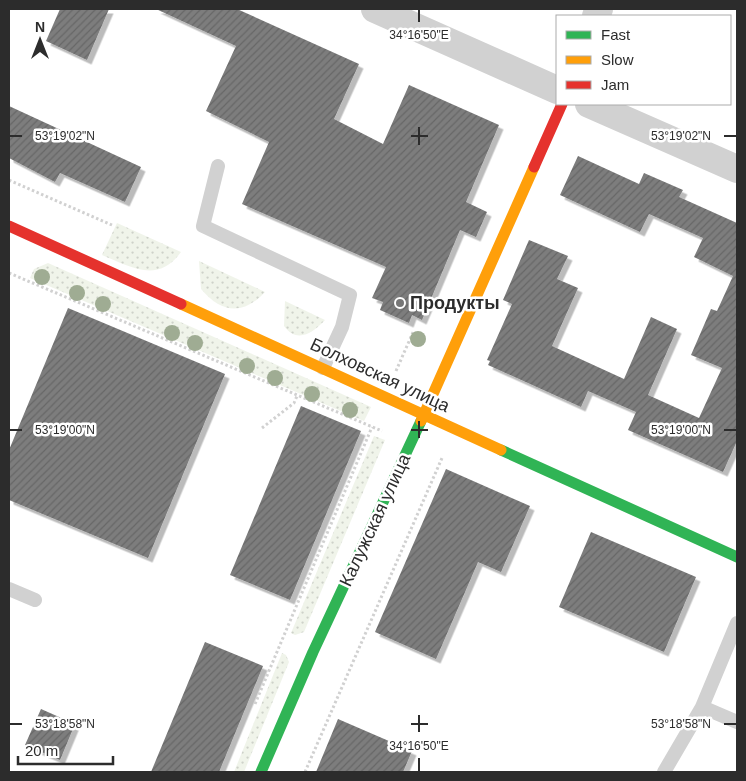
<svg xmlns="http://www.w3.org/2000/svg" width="746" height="781" font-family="Helvetica,sans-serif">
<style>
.grass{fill:url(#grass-dots)}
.building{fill:url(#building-hatch);filter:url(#shadow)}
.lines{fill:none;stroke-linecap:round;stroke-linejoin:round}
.path{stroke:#d1d1d1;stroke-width:3;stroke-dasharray:2.5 2.5;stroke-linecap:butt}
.lane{stroke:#d1d1d1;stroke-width:14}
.street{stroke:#d1d1d1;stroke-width:28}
.fast{stroke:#30b455;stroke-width:11}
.slow{stroke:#ff9f0a;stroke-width:11}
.jam{stroke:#e5322d;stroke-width:11}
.tree{fill:#9fac93}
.ticks{fill:none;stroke:#2c2c2c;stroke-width:2}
.poi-dot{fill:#767676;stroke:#fff;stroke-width:2}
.labels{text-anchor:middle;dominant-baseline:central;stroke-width:5;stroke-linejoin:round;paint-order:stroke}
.poi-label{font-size:18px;font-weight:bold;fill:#2c2c2c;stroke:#fff;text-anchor:start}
.street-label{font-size:18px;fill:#2c2c2c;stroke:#fff}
.ticks-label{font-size:12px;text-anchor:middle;fill:#2c2c2c;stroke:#fff;stroke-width:5;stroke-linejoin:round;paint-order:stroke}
</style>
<defs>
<pattern id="grass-dots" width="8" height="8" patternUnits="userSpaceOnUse" patternTransform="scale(1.25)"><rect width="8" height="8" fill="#f0f4ea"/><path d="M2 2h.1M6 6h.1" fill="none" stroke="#ced1c9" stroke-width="1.8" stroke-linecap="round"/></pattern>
<pattern id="building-hatch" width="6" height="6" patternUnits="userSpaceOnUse" patternTransform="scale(1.25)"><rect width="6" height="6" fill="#7d7d7d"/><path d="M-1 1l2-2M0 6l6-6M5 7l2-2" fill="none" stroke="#676767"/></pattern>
<filter id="shadow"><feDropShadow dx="4.5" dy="4.5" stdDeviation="0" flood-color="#0004"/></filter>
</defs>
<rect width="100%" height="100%" fill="#fff"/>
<path class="grass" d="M117,223L181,252C158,284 131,267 102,255Z
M199,261L265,292C244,315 222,314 201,289Z
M48,263L371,407L364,421L30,278L34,269Z
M285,301L325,320C313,333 297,344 284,326Z
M374,436L385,440L304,632L295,635L291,633Z
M282,653L286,655L289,662L244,772H234Z"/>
<path class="building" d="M60,9H109L87,60L46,41Z
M156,9H237L359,64L334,119L383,144L409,85L499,125L466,202L487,212L476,237L460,230L422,320L412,315L409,323L380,310L383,302L372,298L386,267L242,204L269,142L206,111L236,46Z
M9,106L141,167L125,202L60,173L55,182L9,158Z
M578,156L639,184L644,173L683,190L679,197L737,223V441L723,472L628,430L636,412L588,391L581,407L488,365L490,361L487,360L512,304L503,300L529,240L568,256L557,279L578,288L552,346L624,379L651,317L677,329L648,395L699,418L722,368L691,355L711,309L717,311L733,276L694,257L703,238L649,214L640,232L560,195Z
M68,308L225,374L148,558L9,500V450Z
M301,406L361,431L290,600L230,575Z
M446,469L530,506L501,572L478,562L436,659L375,632Z
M591,532L696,577L664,652L559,607Z
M205,642L263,666L219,772H151Z
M41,709L75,724L60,760L25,745Z
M338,719L412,751L403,772H316Z"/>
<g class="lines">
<path class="path" d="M9,180L112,225
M9,273L382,431
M396,371L414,330
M262,428L294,403L297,396
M255,704L372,427
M305,772L442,458"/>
<path class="lane" d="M218,166L203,226L350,295L342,327L323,368
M9,589L35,600
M702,707L737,722
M664,772L702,707L737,623"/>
<path class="street" d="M375,9L557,90
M596,16L599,9
M589,104L737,169"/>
<path class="fast" d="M501,450L737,557
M261,772L313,652L421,421"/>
<path class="slow" d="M181,304L501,450
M421,421L534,167"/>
<path class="jam" d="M534,167L562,104
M9,226L181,304"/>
</g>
<g class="tree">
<circle cx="42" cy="277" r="8"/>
<circle cx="77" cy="293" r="8"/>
<circle cx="103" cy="304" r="8"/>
<circle cx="172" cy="333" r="8"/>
<circle cx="418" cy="339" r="8"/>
<circle cx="195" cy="343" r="8"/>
<circle cx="247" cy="366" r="8"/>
<circle cx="275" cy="378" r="8"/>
<circle cx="312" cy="394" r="8"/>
<circle cx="350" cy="410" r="8"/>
</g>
<path class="ticks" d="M419,10V22M419,127V145M10,136H22M411,136H428M724,136H736M419,421V438M10,430H22M411,430H428M724,430H736M419,715V732M10,724H22M411,724H428M724,724H736M419,758V771"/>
<circle class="poi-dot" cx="400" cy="303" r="5"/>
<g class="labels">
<g class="poi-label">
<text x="410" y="303">Продукты</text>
</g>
<g class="street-label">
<text transform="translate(380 375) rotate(25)">Болховская улица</text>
<text transform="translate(375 520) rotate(-65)">Калужская улица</text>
</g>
</g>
<g class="ticks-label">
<text x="419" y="39">34°16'50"E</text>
<text x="65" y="140">53°19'02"N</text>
<text x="681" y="140">53°19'02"N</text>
<text x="65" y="434">53°19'00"N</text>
<text x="681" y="434">53°19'00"N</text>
<text x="65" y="728">53°18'58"N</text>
<text x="681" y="728">53°18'58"N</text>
<text x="419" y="750">34°16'50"E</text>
</g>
<rect width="746" height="781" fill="none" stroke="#2c2c2c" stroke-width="20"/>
<rect x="556" y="15" width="175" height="90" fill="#ffffff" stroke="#ababab"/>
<rect x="566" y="31" width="25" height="8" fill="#30b455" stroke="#ababab"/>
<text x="601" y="40" font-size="15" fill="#2c2c2c">Fast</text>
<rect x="566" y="56" width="25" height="8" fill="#ff9f0a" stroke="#ababab"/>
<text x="601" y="65" font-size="15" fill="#2c2c2c">Slow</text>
<rect x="566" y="81" width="25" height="8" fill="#e5322d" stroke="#ababab"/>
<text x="601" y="90" font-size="15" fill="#2c2c2c">Jam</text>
<g transform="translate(40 40)" stroke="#ffffff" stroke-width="4" paint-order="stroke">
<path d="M0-4L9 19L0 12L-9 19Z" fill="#2c2c2c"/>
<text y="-8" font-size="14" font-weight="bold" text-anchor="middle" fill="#2c2c2c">N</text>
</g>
<path d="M18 756v8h95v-8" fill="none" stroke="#2c2c2c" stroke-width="2.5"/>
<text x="25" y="756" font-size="15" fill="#2c2c2c" stroke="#ffffff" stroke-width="4" paint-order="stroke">20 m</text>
</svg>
